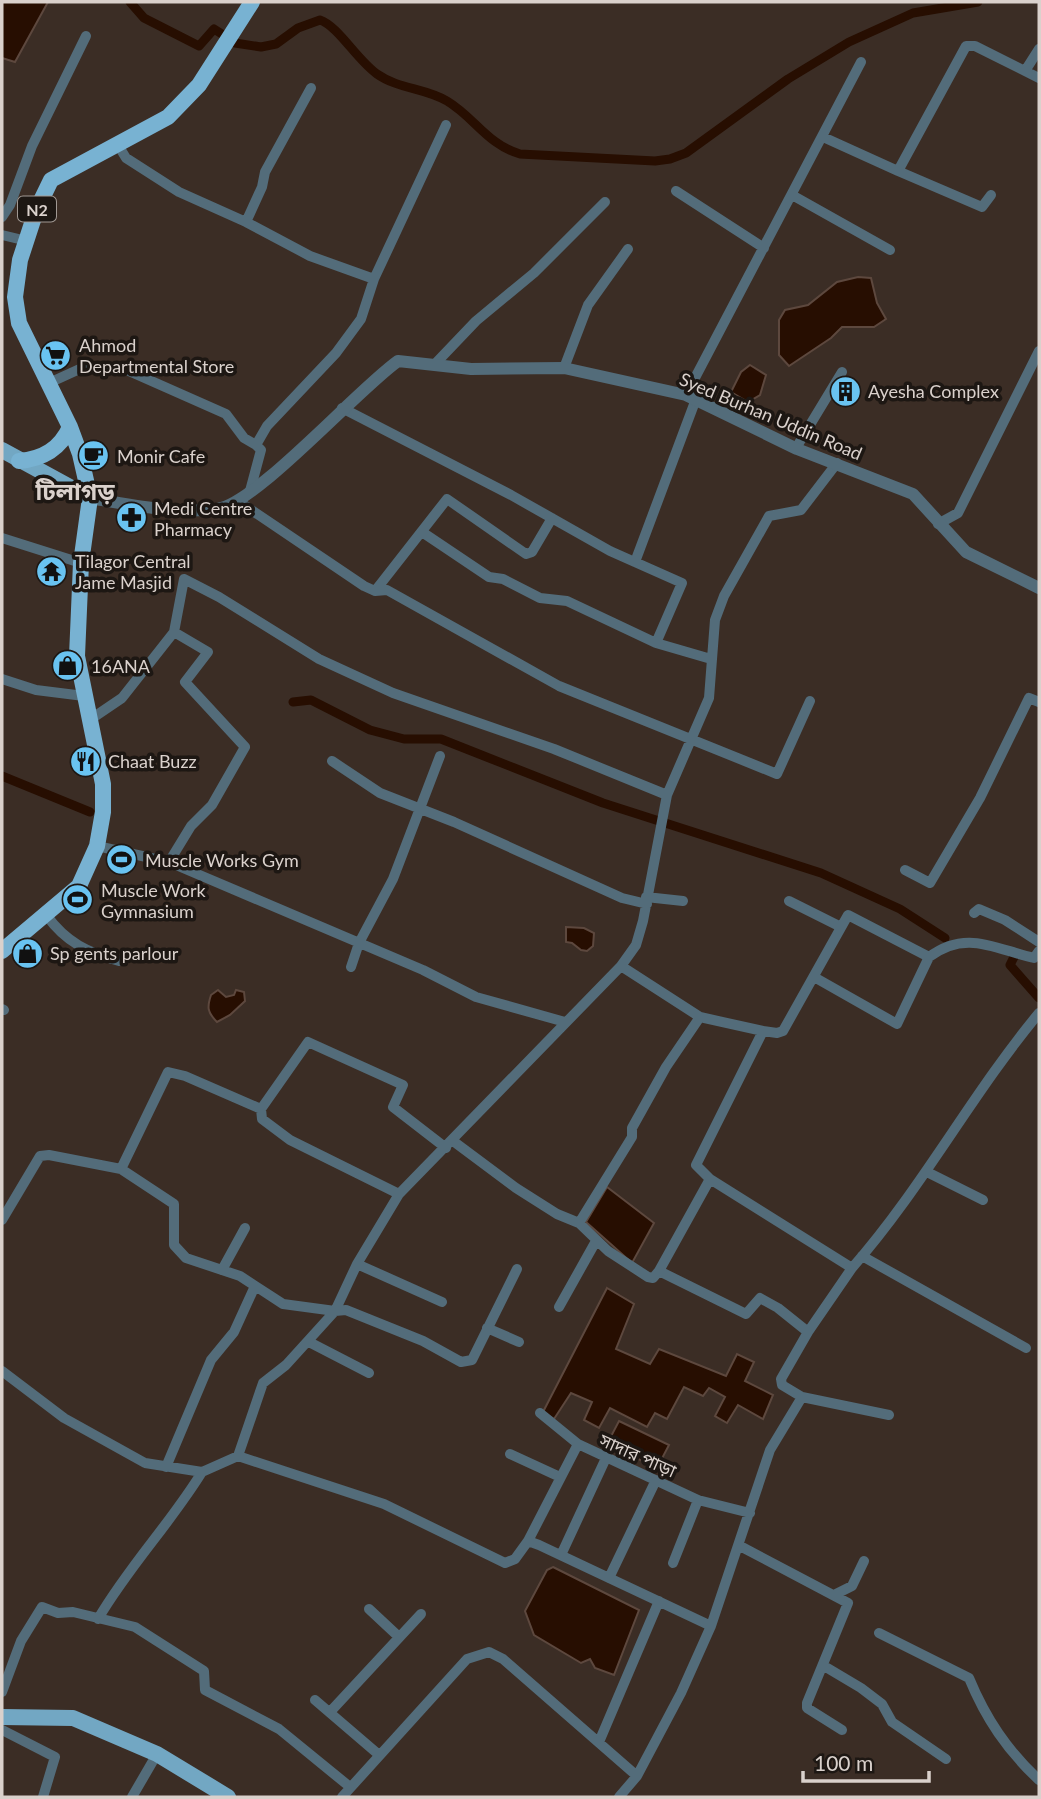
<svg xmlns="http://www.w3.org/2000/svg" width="1041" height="1799" font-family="Lato,'Noto Sans Bengali',sans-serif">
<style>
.water{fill:#270e01;stroke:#5d483e;stroke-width:2}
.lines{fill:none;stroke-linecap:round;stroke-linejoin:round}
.canal{stroke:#270e01;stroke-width:9}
.minor{stroke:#536c7a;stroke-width:10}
.tertiary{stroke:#536c7a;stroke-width:12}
.primary{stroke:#72a7c3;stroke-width:16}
.trunk{stroke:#78b2d2;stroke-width:16}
.labels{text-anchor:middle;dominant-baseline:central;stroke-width:7;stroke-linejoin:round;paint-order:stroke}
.shield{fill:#1d1713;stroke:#a19994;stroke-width:2}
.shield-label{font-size:16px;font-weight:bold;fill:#dad1cc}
.poi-label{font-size:18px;fill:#dad1cc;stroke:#1d1713;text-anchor:start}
.street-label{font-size:18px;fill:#dad1cc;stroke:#1d1713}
.district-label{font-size:24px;font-weight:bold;fill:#dad1cc;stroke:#1d1713}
</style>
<rect width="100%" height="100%" fill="#3b2d25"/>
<path class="water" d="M2,2H48L15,62L2,58Z
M858,277L871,278L877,303L886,319L874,327H842L831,338L789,366L779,355V320L785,310L808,305L837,282Z
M750,365L766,375L760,395L748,402L731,392L741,372Z
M566,927L584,928L594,933L593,946L587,951L581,950L572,943L566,942Z
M218,990L226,997L234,995L236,990L244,992L245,1001L230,1015L217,1022C207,1012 207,1007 211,995Z
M607,1187L654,1223L632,1263L586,1222Z
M607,1288L634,1304L616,1349L650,1364L659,1349L726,1376L737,1354L754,1362L745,1381L773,1395L763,1419L738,1405L727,1423L715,1416L725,1397L709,1388L703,1396L684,1387L667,1419L655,1413L647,1427L610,1408L599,1428L584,1420L592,1402L571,1393L554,1419L543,1412Z
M619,1421L669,1445L657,1468L607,1444Z
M553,1567L639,1610L614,1675L595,1668L590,1659L581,1663L534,1635L525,1611L547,1570Z"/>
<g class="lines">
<path class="canal" d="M130,2L144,18L199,46L214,29L225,36
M235,43L261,47L276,44L298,28L320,20C338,26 357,60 377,74C398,89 426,88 447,101C474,117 488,145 520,154L655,161L670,159L686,153L788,79L849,42L913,13L978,2
M293,702L311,700L370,730L404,739H441L603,803L821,873L900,909L945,938
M2,776L90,812
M1014,957L1010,965L1039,998"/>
<path class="minor" d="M1025,71L1039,49
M823,137L898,171L966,46H975L1039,78
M118,145L126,158L179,192L246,222L310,256L374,279
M898,171L982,207L991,195
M676,191L764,248
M792,195L890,250
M2,217L10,205L32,146L86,36
M246,222L262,187L265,172L311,88
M2,235L27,241
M434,365L476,321L534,273L605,202
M564,368L588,305L628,249
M49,383L84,367L122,368L226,414L244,438L256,445
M686,395L861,62
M342,408L511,495L610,551L682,583L656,643L711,659
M796,448L842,372
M250,491L261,450L256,445L267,426L336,353L361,319L374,279L446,125
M238,501L364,586L375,591L387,590L559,686L777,774L810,701
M938,524L958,513L1039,351
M422,532L489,577L503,579L540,598L567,601L656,643
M2,538L81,563
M635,562L696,399
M375,591L447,499L526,554L532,552L552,518
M2,679L36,690L84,696
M91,719L122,698L174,632L184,579L219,597L319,659L393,693L554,749L667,795
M332,761L380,793L454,822L622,898L647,904
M97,846L169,862L423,970L476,997L565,1022
M169,862L191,826L212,805L245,747L185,682L208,652L174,632
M905,870L930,883L980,798L1029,698L1039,702
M646,897L683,901
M789,901L841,927
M974,913L979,909L1005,920L1039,942
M47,916C66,942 88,953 119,961
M621,966L700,1017
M351,967L359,943L393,879L440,756
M814,977L897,1024L929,957
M2,1009L4,1010
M261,1109L308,1042L403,1085L393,1107L446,1148
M453,1141L516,1188L557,1214L579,1223L608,1251L648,1277L653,1278L659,1271L710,1179L852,1268L808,1332L781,1379L782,1385L802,1397L770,1450L711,1626L681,1693L637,1776L619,1797
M121,1169L174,1204V1245L186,1258L240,1276L283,1304L335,1311L346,1310L423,1341L461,1362L472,1360L517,1269
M927,1172L983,1200
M710,1179L696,1165L763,1031L777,1033L783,1031L848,915L929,957C966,929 995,949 1034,958L1039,951
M2,1220L40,1156L49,1155L121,1169L168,1072L185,1076L261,1109L262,1119L290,1140L399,1194
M579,1223L632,1137V1128L666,1067L700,1017L763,1031
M862,1256L1026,1348
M357,1264L442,1302
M852,1268C923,1187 971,1095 1039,1013
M222,1270L245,1228
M659,1271L746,1314L760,1298L778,1308L808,1332
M559,1307L596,1241
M487,1328L519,1342
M309,1342L369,1373
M2,1371L64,1418L145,1463L202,1472L238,1456L384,1504L505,1563L515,1559L528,1541L539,1545L711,1626
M802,1397L889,1415
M540,1413L578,1444
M510,1454L560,1477
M238,1456L263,1383L286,1365L335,1311L357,1264L399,1194L621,966L636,945L643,921L667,795L709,698L715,620L724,596L769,516L801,510L837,463
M166,1467L211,1360L234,1332L255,1286
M528,1541L578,1444L698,1500L750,1513
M740,1546L848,1603L807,1703V1708L842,1730
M561,1555L606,1458
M673,1563L698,1500
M609,1578L656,1480
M836,1594L852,1586L864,1561
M369,1609L399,1637
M98,1619C129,1566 170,1524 202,1472
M879,1633L969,1678C986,1719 1007,1750 1039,1780
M824,1666L861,1688L882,1704L892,1722L946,1759
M2,1692L21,1641L42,1607L58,1613L73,1612L135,1627L204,1671L205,1690L279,1729L350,1787
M315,1700L378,1754
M330,1712L421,1614
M2,1730L55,1757L43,1797
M599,1742L659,1601
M132,1797L157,1754
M342,1797L467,1659L489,1652L503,1659L637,1776"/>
<path class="tertiary" d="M90,498C131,505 175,514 217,509C256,504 357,390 398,361L471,369L564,368L686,395L797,449L913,494L966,552L1039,588"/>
<path class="primary" d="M2,450L90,498
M2,1717L73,1718L157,1754L228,1797"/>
<path class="trunk" d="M19,461C43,459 60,449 70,427
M2,951L79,886L97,846L103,812V784L77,656L81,563L90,498L80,454L70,427L19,323L15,297L20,260L36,211L51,180L168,117L199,85L252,2"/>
</g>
<defs>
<symbol id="supermarket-disc" viewBox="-11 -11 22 22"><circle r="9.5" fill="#69c3f1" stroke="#1d1713"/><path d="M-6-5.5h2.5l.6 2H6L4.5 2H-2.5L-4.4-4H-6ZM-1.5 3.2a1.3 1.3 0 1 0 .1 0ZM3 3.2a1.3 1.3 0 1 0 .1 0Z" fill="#111"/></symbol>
<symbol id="building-disc" viewBox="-11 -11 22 22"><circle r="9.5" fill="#69c3f1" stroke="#1d1713"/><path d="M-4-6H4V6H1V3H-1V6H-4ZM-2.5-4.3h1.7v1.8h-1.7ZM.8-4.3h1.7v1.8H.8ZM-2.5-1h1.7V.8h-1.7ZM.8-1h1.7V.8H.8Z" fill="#111"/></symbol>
<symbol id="cafe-disc" viewBox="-11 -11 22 22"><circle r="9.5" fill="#69c3f1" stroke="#1d1713"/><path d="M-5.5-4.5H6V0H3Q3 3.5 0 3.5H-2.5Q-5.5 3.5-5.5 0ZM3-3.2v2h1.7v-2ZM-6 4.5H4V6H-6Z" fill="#111"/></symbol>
<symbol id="pharmacy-disc" viewBox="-11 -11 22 22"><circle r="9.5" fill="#69c3f1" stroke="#1d1713"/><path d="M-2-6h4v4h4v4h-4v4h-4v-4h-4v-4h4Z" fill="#111"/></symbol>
<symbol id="temple-disc" viewBox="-11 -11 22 22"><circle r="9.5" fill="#69c3f1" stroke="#1d1713"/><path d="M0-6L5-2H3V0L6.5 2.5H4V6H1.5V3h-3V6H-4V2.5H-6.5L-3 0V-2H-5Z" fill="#111"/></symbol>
<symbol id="shop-disc" viewBox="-11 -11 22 22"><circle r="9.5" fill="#69c3f1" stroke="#1d1713"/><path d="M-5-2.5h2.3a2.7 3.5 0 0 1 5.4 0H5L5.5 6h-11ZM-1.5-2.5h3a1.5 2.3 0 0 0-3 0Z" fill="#111"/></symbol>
<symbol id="restaurant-disc" viewBox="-11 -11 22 22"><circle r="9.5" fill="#69c3f1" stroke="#1d1713"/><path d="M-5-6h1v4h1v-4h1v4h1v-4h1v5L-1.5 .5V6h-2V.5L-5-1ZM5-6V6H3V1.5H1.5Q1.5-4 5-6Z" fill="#111"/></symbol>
<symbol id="stadium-disc" viewBox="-11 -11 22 22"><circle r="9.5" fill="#69c3f1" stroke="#1d1713"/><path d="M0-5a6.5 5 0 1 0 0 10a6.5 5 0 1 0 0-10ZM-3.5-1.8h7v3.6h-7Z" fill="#111"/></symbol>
</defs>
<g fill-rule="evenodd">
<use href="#supermarket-disc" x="38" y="338" width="35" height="35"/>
<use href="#building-disc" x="828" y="374" width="35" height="35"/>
<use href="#cafe-disc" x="76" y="438" width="35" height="35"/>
<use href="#pharmacy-disc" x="114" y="500" width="35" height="35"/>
<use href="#temple-disc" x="34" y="554" width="35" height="35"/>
<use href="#shop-disc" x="50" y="648" width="35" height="35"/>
<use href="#restaurant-disc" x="68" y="744" width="35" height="35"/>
<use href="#stadium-disc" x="104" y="842" width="35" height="35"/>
<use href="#stadium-disc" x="60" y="882" width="35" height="35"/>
<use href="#shop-disc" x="10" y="936" width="35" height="35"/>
</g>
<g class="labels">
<rect class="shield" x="18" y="196.5" width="38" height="25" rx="5"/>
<g class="shield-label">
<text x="37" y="209">N2</text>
</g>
<g class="poi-label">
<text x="79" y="345">Ahmod<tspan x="79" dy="21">Departmental Store</tspan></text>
<text x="868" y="391">Ayesha Complex</text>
<text x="117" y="456">Monir Cafe</text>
<text x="154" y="508">Medi Centre<tspan x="154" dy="21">Pharmacy</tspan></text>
<text x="75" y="561">Tilagor Central<tspan x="75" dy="21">Jame Masjid</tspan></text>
<text x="91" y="666">16ANA</text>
<text x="108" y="761">Chaat Buzz</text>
<text x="145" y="860">Muscle Works Gym</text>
<text x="101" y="890">Muscle Work<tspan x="101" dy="21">Gymnasium</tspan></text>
<text x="50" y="953">Sp gents parlour</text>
</g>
<g class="street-label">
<text transform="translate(771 416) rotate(23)">Syed Burhan Uddin Road</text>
<text transform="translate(638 1455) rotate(24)">সাদার পাড়া</text>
</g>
<g class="district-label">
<text x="75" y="490">টিলাগড়</text>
</g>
</g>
<rect width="1041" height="1799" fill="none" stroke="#dad1cc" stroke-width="7"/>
<path d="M803 1771v10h126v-10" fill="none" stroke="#dad1cc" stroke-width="3.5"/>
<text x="814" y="1771" font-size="21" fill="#dad1cc" stroke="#1d1713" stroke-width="5" paint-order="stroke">100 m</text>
</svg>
